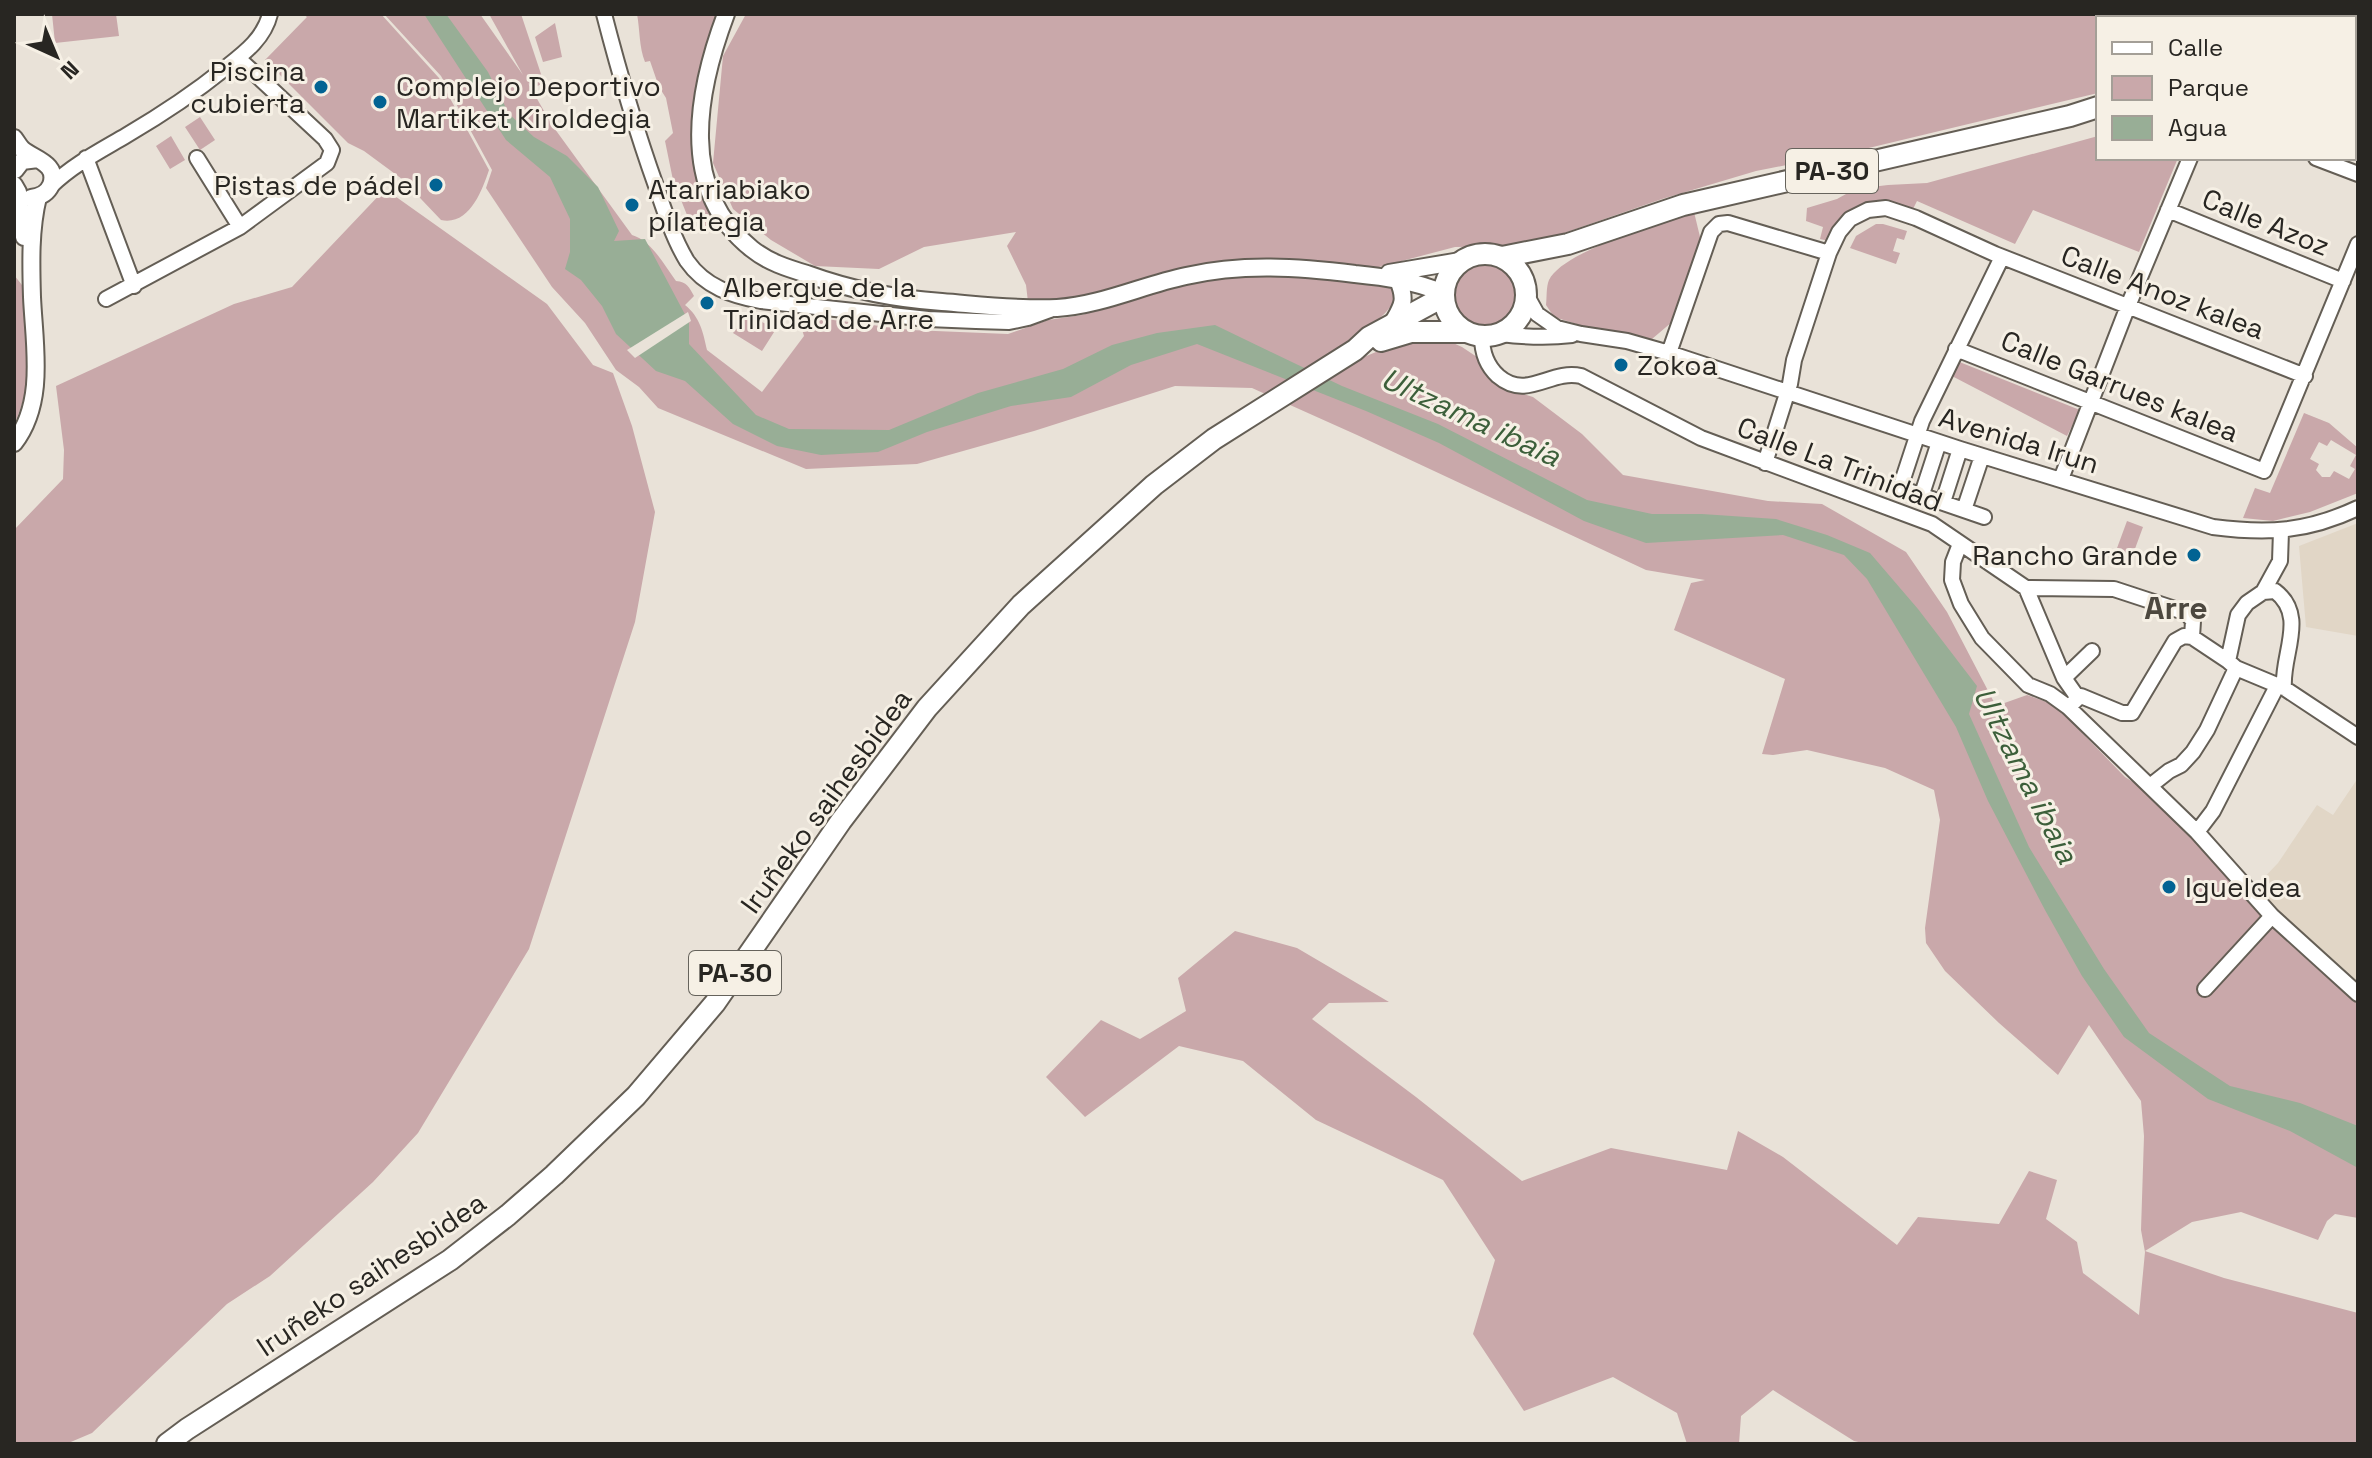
<svg xmlns="http://www.w3.org/2000/svg" width="2372" height="1458" font-family="'Space Grotesk',sans-serif">
<style>
.built{fill:#e1d6c6}
.green{fill:#c9a8aa;fill-rule:evenodd}
.water{fill:#98ae96}
.pier{fill:#e9e2d8}
.lines{fill:none;stroke-linecap:round;stroke-linejoin:round}
.minor-casing{stroke:#645e55;stroke-width:18}
.major-casing{stroke:#645e55;stroke-width:20}
.highway-casing{stroke:#645e55;stroke-width:24}
.minor{stroke:#fff;stroke-width:14}
.major{stroke:#fff;stroke-width:16}
.highway{stroke:#fff;stroke-width:20}
.poi-dot{fill:#026393;stroke:#f6f0e5;stroke-width:3}
.labels{text-anchor:middle;dominant-baseline:central;stroke-width:6;stroke-linejoin:round;paint-order:stroke}
.shield{fill:#f6f0e5;stroke:#66635c;stroke-width:2}
.shield-label{font-size:26px;font-weight:bold;fill:#282622}
.poi-label{font-size:28px;fill:#282622;stroke:#f6f0e5;text-anchor:start}
.street-label{font-size:28px;fill:#282622;stroke:#f6f0e5}
.water-label{font-size:30px;font-style:italic;fill:#3c5f3a;stroke:#f6f0e5}
.quarter-label{font-size:32px;font-weight:bold;fill:#4d483f;stroke:#f6f0e5}
</style>
<rect width="100%" height="100%" fill="#e9e2d8"/>
<path class="built" d="M2358,523V636L2306,627L2299,546Z
M2358,778V995L2268,920L2278,910L2256,886L2278,863L2317,805L2333,815Z"/>
<path class="green" d="M52,14H116L119,36L55,43Z
M303,14H381L439,78L489,170C482,191 469,226 441,220L402,179L364,151L348,143L265,60L307,17Z
M384,14H480L523,75L489,14H521L544,83L533,88L528,83L552,125L632,235C652,241 664,265 676,281C687,282 689,287 694,296L685,305C700,317 703,332 707,350L762,392L804,336L799,320L810,317L911,330L1008,334L1048,320L1082,315L1181,283L1224,275L1286,276L1392,283L1397,293C1391,314 1371,325 1353,337L1364,357L1412,337L1442,338L1462,347L1477,357L1489,378L1498,386L1533,397L1582,434L1623,475L1768,501L1822,504L1906,552L1947,612L1996,706L2027,695L2055,705L2125,777L2149,792L2264,915L2358,994V1218L2335,1214L2327,1221L2318,1240L2241,1212L2192,1222L2145,1251L2224,1278L2358,1313V1444H1867L1854,1441L1773,1390L1741,1416L1739,1444H1687L1677,1413L1613,1377L1524,1411L1473,1334L1495,1260L1443,1180L1316,1120L1243,1061L1179,1046L1085,1117L1046,1077L1101,1020L1140,1039L1186,1011L1178,978L1235,931L1297,948L1389,1002L1329,1003L1312,1019L1416,1097L1522,1181L1611,1148L1727,1170L1738,1131L1783,1157L1897,1245L1918,1217L1999,1224L2029,1171L2057,1180L2046,1219L2077,1242L2083,1273L2139,1315L2145,1252L2141,1230L2144,1136L2141,1101L2089,1025L2058,1075L1999,1023L1945,971L1926,943L1925,928L1940,820L1934,790L1885,768L1807,750L1773,755L1762,754L1785,679L1674,630L1691,583L1705,580L1646,570L1357,435L1252,388L1175,386L1034,431L917,464L806,469L658,408L639,387L616,370L585,323L552,287L486,188L492,170L441,76Z
M637,14H718C699,60 685,129 697,177C701,194 713,211 722,227L706,226L687,215L673,180L665,141L673,133L666,98L659,87L650,61L645,62C639,47 640,30 637,14Z
M746,14H2290L2283,18H2098V93L1852,152L1756,171L1662,199L1544,240L1517,246L1455,247L1375,268L1230,260L1137,281L1088,295L1028,302L1026,285L1007,246L1016,232L924,247L879,269L815,266L771,240L733,209L713,163L723,56Z
M2355,14H2358V117L2354,115V18H2347Z
M555,23L562,57L543,62L535,37Z
M200,117L215,140L200,150L185,127Z
M171,136L185,160L170,169L156,146Z
M2098,136V158H2178L2139,252L2033,210L2015,244L1917,201L1913,209C1889,199 1859,198 1841,219C1836,225 1832,234 1829,241L1820,239L1823,227L1806,221L1807,208L1837,199L1855,189L1888,185L1927,183Z
M385,189L547,304L593,365L613,373L632,426L655,512L635,622L529,949L418,1133L373,1182L270,1276L227,1304L92,1433L66,1444H14V530L63,479L64,450L56,386L234,304L292,287Z
M1694,212L1701,241L1672,322L1652,339L1583,326L1554,317L1546,305C1547,297 1546,287 1549,280C1564,250 1661,224 1694,212Z
M1876,224H1883L1907,231L1904,240L1897,238L1893,251L1900,253L1896,264L1850,248L1856,236Z
M1451 296a32 32 0 1 1 64 0a32 32 0 1 1-64 0Z
M14,275L22,285C25,330 36,382 14,424Z
M748,315L776,329L762,351L733,333Z
M1957,361L2080,410L2067,436L1950,375Z
M2304,413L2329,423L2358,448V493L2310,512L2273,521L2243,518L2255,488L2270,493ZM2331,440L2356,455L2350,466L2355,469L2349,479L2334,471L2330,477H2322L2316,470L2319,464L2310,459L2319,442L2327,446Z
M2127,521L2143,527L2129,565L2113,559Z"/>
<path class="water" d="M424,14H446L488,72L509,114L534,137L567,156L598,187L619,231L614,241L645,239L689,322V344L756,415L789,429L889,430L978,393L1063,369L1112,345L1157,333L1215,325L1342,386L1438,424L1587,500L1652,514H1702L1776,519L1827,535L1870,553L1918,609L1977,686L1969,714L2029,847L2104,969L2149,1033L2230,1086L2300,1103L2358,1126V1168L2290,1131L2208,1099L2124,1037L2082,976L2045,910L1988,801L1956,727L1867,579L1844,555L1783,535L1646,543L1584,521L1439,443L1366,411L1197,344L1131,365L1071,397L1011,406L927,432L878,452L821,455L777,446L733,424L685,381L656,371L616,334L602,306L581,280L565,269L570,252V219L550,177L506,140Z"/>
<path class="pier" d="M688,312L691,321L635,358L627,350Z"/>
<g class="lines">
<defs>
<path id="minor" d="M604,14C619,72 636,130 656,186C664,210 674,240 687,261C705,287 733,296 761,301L928,319L976,321L1009,322L1028,318L1050,310
M86,158L134,286
M197,158L240,227
M2316,158L2358,174
M51,186C74,164 100,151 127,135C161,115 193,94 224,69C243,54 264,39 270,14
M2168,210L2343,281
M1527,296L1537,314L1557,328L1581,334L1627,341L1669,353L1960,449L2213,527C2268,534 2307,532 2358,508
M106,299L240,227L327,163L332,150L325,139L238,58
M1501,334C1525,337 1548,338 1572,335
M1482,337C1482,352 1486,365 1498,376C1527,401 1550,369 1581,376L1701,438L1932,524L2026,588L2114,589L2187,613L2193,621L2192,637L2228,661
M1956,349L2264,471L2358,244
M1669,353L1711,232L1719,224L1728,223L1829,253
M1765,463L1790,384L1794,360L1829,253L1839,232L1850,219L1868,210L1886,208L1916,218L1995,254L2305,376
M2061,479L2128,306L2190,158
M1922,494L1939,442
M1943,502L1960,449
M1964,510L1982,456
M1984,517L1900,488L1922,421L2002,257
M1960,544L1953,562L1952,580L1961,604L1982,638L2028,685L2050,694L2068,707L2197,832L2272,916L2358,994
M2026,588L2064,678L2078,698L2071,705
M2263,592L2275,591C2308,616 2281,655 2284,688
M2236,668L2284,688L2358,737
M2064,678L2092,651
M2078,698L2081,696L2122,713H2132L2175,641L2184,636L2192,637
M2150,786L2169,771L2181,765L2193,752L2207,730L2236,668L2228,661L2238,615L2247,603L2263,592L2280,561L2281,531
M2197,832L2213,811L2277,686
M2205,989L2272,916"/>
<path id="major" d="M726,14C697,91 677,190 752,249C768,262 787,268 807,274C851,290 896,299 942,302C980,305 1020,310 1057,308C1102,305 1143,285 1186,276C1242,263 1299,267 1355,274C1385,277 1415,281 1443,293
M14,138C17,142 19,146 22,149C33,159 59,163 51,185C47,194 40,197 31,198
M15,170L22,161L38,159
M14,185L18,192L24,237
M1389,273L1460,261
M1392,324C1402,306 1407,301 1398,280
M14,443C46,402 34,344 32,297C31,264 30,229 38,197"/>
<path id="highway" d="M2313,18L2321,14
M1444 295a41 41 0 1 1 82 0a41 41 0 1 1-82 0Z
M1502,257L1568,244L1683,205L2070,116L2098,107
M1381,341L1411,332H1464
M167,1444L187,1429L450,1260L508,1215L554,1175L636,1096L715,1003L841,821L927,708L1021,605L1154,485L1214,439L1355,350L1369,337L1443,297"/>
</defs>
<use href="#minor" class="minor-casing"/>
<use href="#major" class="major-casing"/>
<use href="#highway" class="highway-casing"/>
<use href="#minor" class="minor"/>
<use href="#major" class="major"/>
<use href="#highway" class="highway"/>
</g>
<g class="poi-dot">
<circle cx="321" cy="87" r="8"/>
<circle cx="380" cy="102" r="8"/>
<circle cx="436" cy="185" r="8"/>
<circle cx="632" cy="205" r="8"/>
<circle cx="707" cy="303" r="8"/>
<circle cx="1621" cy="365" r="8"/>
<circle cx="2194" cy="555" r="8"/>
<circle cx="2169" cy="887" r="8"/>
</g>
<g class="labels">
<g class="shield">
<rect x="1786" y="149" width="92" height="44" rx="6"/>
<rect x="689" y="951" width="92" height="44" rx="6"/>
</g>
<g class="shield-label">
<text x="1832" y="171">PA-30</text>
<text x="735" y="973">PA-30</text>
</g>
<g class="poi-label">
<text x="305" y="71" text-anchor="end">Piscina<tspan x="305" dy="32">cubierta</tspan></text>
<text x="396" y="86">Complejo Deportivo<tspan x="396" dy="32">Martiket Kiroldegia</tspan></text>
<text x="420" y="185" text-anchor="end">Pistas de pádel</text>
<text x="648" y="189">Atarriabiako<tspan x="648" dy="32">pílategia</tspan></text>
<text x="723" y="287">Albergue de la<tspan x="723" dy="32">Trinidad de Arre</tspan></text>
<text x="1637" y="365">Zokoa</text>
<text x="2178" y="555" text-anchor="end">Rancho Grande</text>
<text x="2185" y="887">Igueldea</text>
</g>
<g class="street-label">
<text transform="translate(2266 222) rotate(22)">Calle Azoz</text>
<text transform="translate(2163 292) rotate(21)">Calle Anoz kalea</text>
<text transform="translate(2120 386) rotate(22)">Calle Garrues kalea</text>
<text transform="translate(2019 440) rotate(17)">Avenida Irun</text>
<text transform="translate(1840 464) rotate(21)">Calle La Trinidad</text>
<text transform="translate(826 801) rotate(-54)">Iruñeko saihesbidea</text>
<text transform="translate(371 1274) rotate(-34)">Iruñeko saihesbidea</text>
</g>
<g class="water-label">
<text transform="translate(1471 417) rotate(25)">Ultzama ibaia</text>
<text transform="translate(2026 775) rotate(63)">Ultzama ibaia</text>
</g>
<g class="quarter-label">
<text x="2176" y="608">Arre</text>
</g>
</g>
<rect width="2372" height="1458" fill="none" stroke="#282622" stroke-width="32"/>
<rect x="2096" y="16" width="260" height="144" fill="#f6f0e5" stroke="#a49f97" stroke-width="2"/>
<rect x="2112" y="42" width="40" height="12" fill="#ffffff" stroke="#a49f97" stroke-width="2"/>
<text x="2168" y="56" font-size="24" fill="#282622">Calle</text>
<rect x="2112" y="76" width="40" height="24" fill="#c9a8aa" stroke="#a49f97" stroke-width="2"/>
<text x="2168" y="96" font-size="24" fill="#282622">Parque</text>
<rect x="2112" y="116" width="40" height="24" fill="#98ae96" stroke="#a49f97" stroke-width="2"/>
<text x="2168" y="136" font-size="24" fill="#282622">Agua</text>
<g transform="translate(56 56) rotate(136)" stroke="#f6f0e5" stroke-width="6" paint-order="stroke">
<path d="M0-6L14 30L0 20L-14 30Z" fill="#282622"/>
<text y="-12" font-size="22" font-weight="bold" text-anchor="middle" fill="#282622">N</text>
</g>
</svg>
